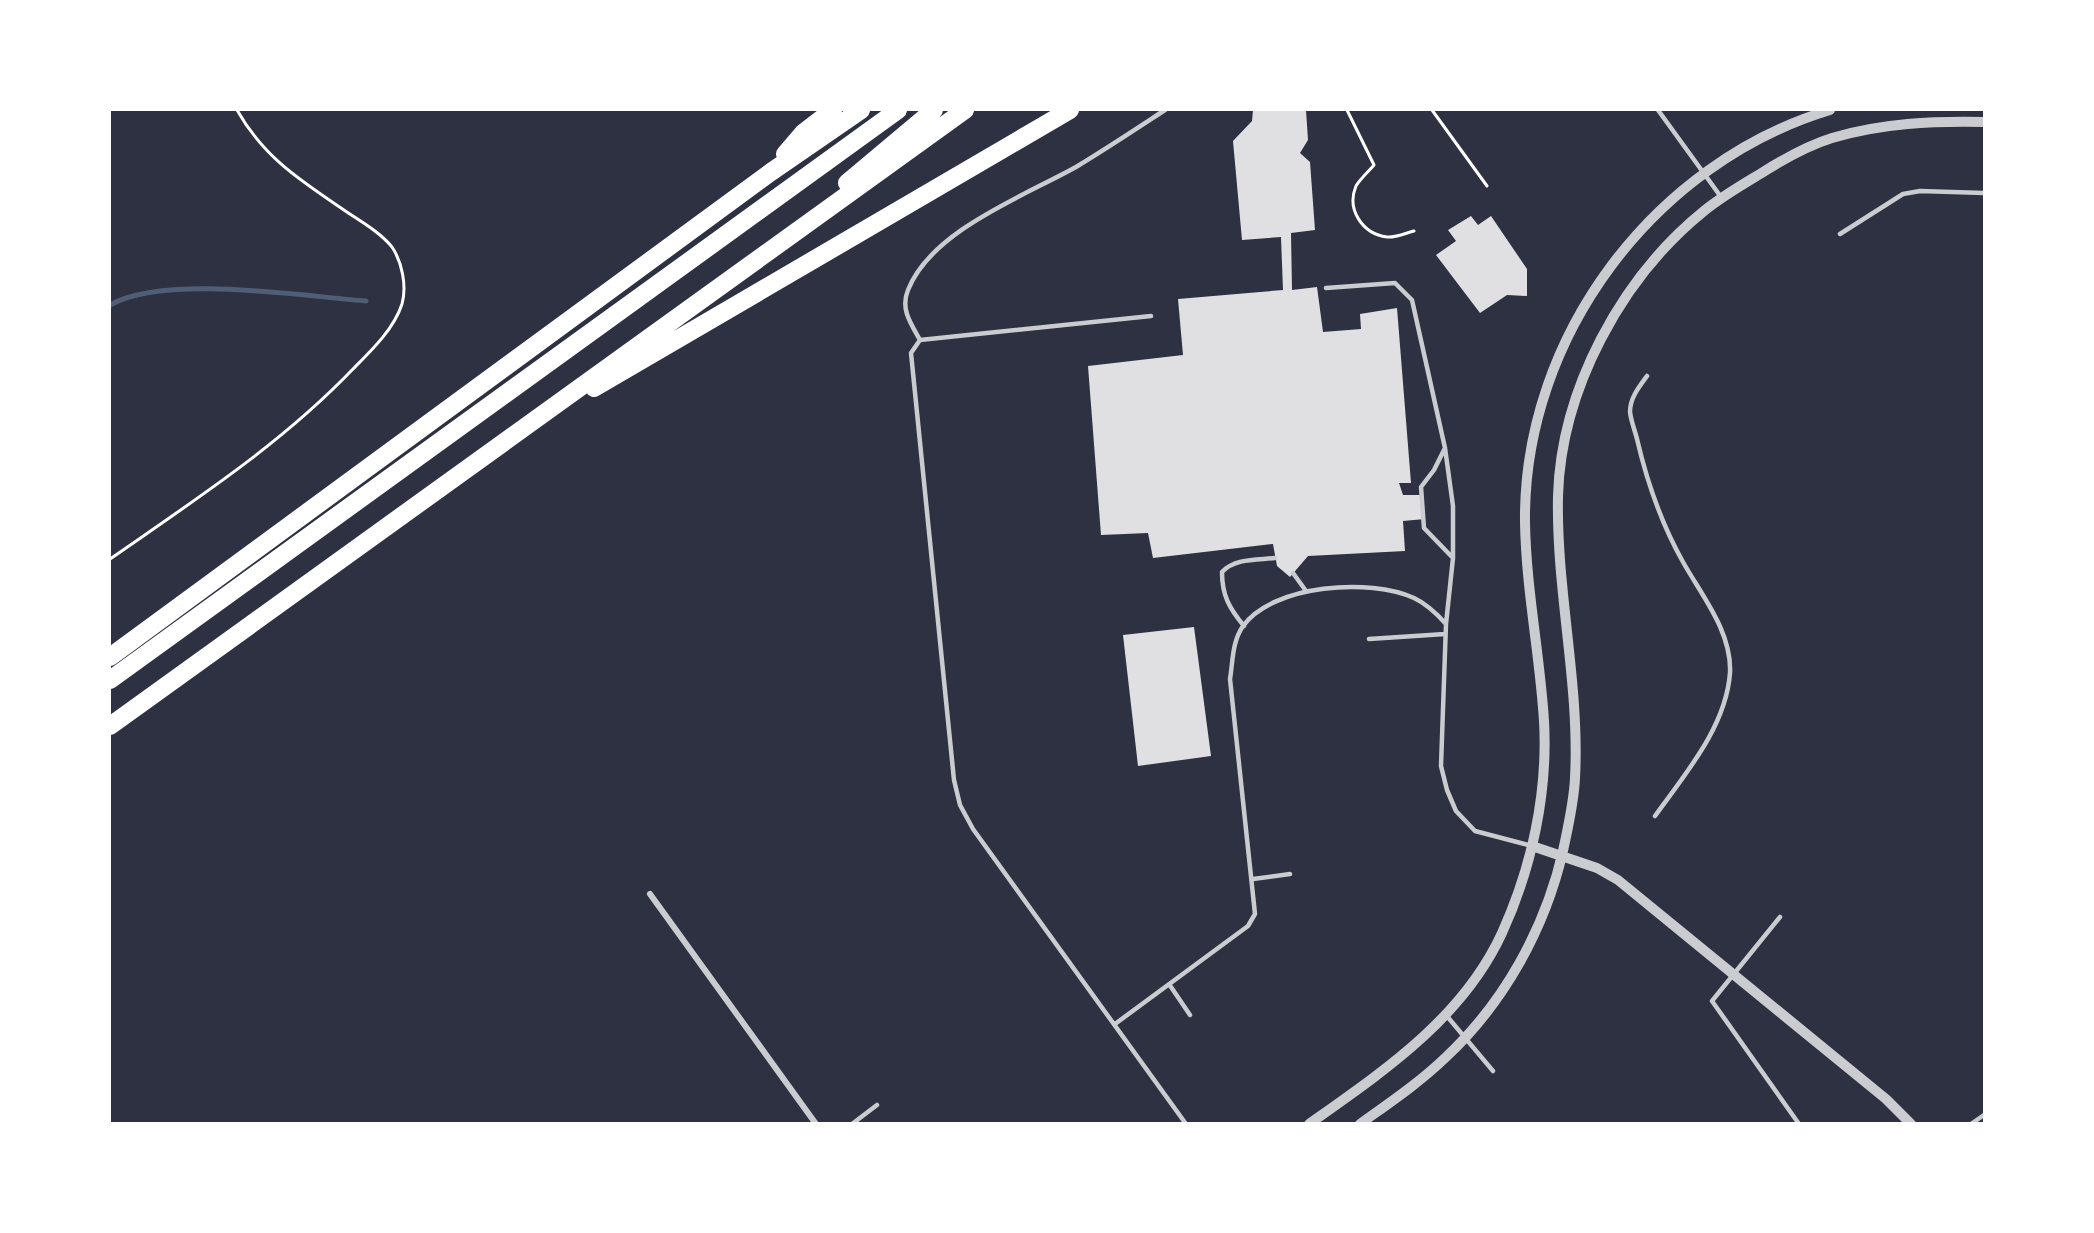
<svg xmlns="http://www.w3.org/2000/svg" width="2094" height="1233" font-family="Bitter,serif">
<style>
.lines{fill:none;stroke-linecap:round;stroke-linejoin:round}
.stream{stroke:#4f5d75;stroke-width:5}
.building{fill:#e0e0e3}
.path{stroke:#fff;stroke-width:3}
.service{stroke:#caccd0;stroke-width:4.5}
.minor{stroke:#caccd0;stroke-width:6}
.tertiary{stroke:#caccd0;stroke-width:10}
.motorway{stroke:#fff;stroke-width:18}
</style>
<rect width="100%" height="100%" fill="#2d3142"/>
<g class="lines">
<path class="stream" d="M110,305C164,274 301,296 366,301"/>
</g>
<path class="building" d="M1253,110H1306L1308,140L1300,153L1310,162L1315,230L1291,233L1292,290L1317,287L1323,332L1361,329L1360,314L1397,308L1411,483H1399L1403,495H1421L1425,519L1403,521L1405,551L1308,556L1290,577L1277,566L1273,544L1153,558L1148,533L1101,535L1088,366L1183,355L1178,299L1283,290L1281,237L1242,240L1233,141L1252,121Z
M1471,216L1478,225L1491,216L1527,269V296L1507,295L1480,313L1436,255L1456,241L1448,230Z
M1194,627L1211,756L1138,766L1123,635Z"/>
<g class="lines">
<path class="path" d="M1347,110L1374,165C1369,171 1360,179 1356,186C1346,210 1363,234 1387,237C1395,238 1406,233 1414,231
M1432,110L1487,186
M110,559C195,500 281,444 353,369C371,351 394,329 402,304C407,286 402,262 392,247C379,231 358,220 341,208C298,179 263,156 237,110"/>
<path class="service" d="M1658,110L1721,197
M1840,234L1903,194L1920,191L1984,193
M1326,288L1395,283L1412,300L1445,448L1453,506V558L1446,624
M1151,316L920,340L911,353L954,780L960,805L973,829L1186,1124
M920,340C911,324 900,309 908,290C931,231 1024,196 1076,167C1106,149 1136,129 1165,110
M1647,376C1639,387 1630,398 1630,412C1631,421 1635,431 1637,439C1647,482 1661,523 1683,562C1702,596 1732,632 1730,673C1726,727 1685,774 1655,816
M1445,448L1434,470L1421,487L1424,528L1453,558
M1293,573L1306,591
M1244,626C1229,608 1222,595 1222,572C1235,558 1257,560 1275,558
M1369,639L1445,634
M1253,879L1290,874
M1780,917L1712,1001L1799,1124
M1169,984L1190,1015
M1446,1015L1493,1071
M1115,1024L1248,926L1255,914L1230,679C1233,661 1232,642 1243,626C1274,584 1370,578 1414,598C1427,604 1437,614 1446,624L1441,766L1447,790L1456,811L1475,831L1532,846
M852,1124L877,1105
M1971,1124L1984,1115"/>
<path class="minor" d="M650,894L816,1124"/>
<path class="tertiary" d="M1532,846L1597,868L1618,880L1886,1099L1911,1124
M1309,1124C1384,1071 1463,1018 1502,933C1532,867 1548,793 1544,721C1540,655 1526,589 1525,522C1523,337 1654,163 1830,110
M1360,1124C1389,1103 1419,1083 1445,1058C1504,1003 1545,929 1563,851C1568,827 1574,802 1575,778C1580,684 1556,591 1558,496C1561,390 1621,278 1704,211C1721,197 1740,186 1760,174C1782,160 1806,146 1832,138C1882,123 1933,121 1984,122"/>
<path class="motorway" d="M785,154L803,133L833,110
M847,183L934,110
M594,388L1070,110
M110,657L771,172L861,110
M110,680L898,110
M110,726L965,110"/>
</g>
<rect width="2094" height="1233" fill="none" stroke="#ffffff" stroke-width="222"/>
</svg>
